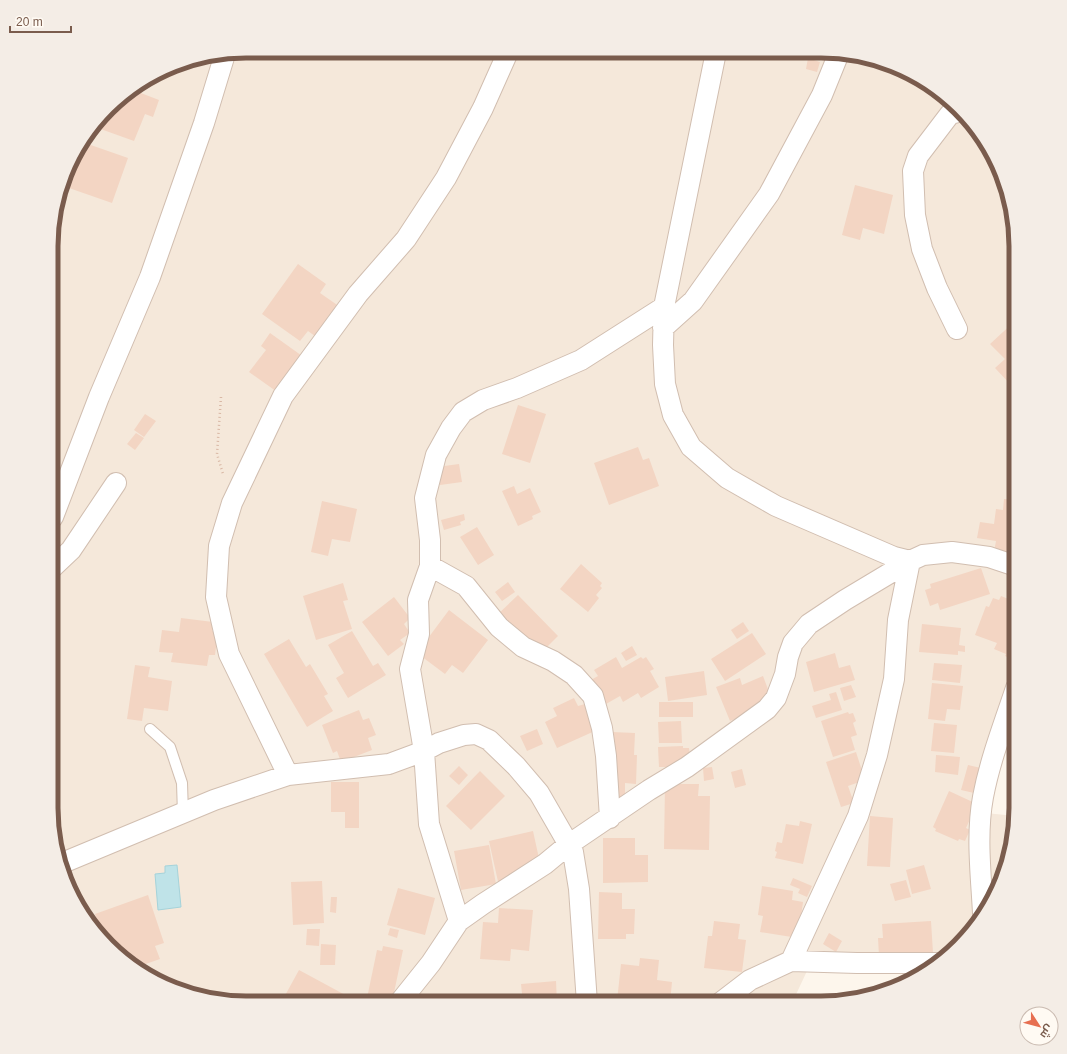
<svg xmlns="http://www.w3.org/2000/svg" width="1067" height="1054" font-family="Arial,Cairo,sans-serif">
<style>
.residential{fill:#f5e8da}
.water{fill:#bfe3e8;stroke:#a5d3da}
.building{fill:#f3d5c3}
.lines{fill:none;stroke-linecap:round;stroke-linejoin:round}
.lane-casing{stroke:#d1beb0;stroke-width:12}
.street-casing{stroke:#d1beb0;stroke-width:22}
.path{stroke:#d9b8a5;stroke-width:2.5;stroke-dasharray:1 3;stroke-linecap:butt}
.lane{stroke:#fff;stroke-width:10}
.street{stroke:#fff;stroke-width:20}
.rim{fill:none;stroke:#7a5c4d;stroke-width:5}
</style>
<rect width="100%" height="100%" fill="#fdf6ec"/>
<path class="residential" d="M246,51L847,53L918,77L976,127L1006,183L1016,233V749L1001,744L985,813L1016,816V821L990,905L942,960L807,971L792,1003H233L149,977L91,927L61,871L51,821L55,208L77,149L117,99L183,61Z"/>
<path class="water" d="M177,865L181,907L158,910L155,874L165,873V866Z"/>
<path class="building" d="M808,58L820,62L817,72L806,69Z
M133,90L159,100L153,117L145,114L134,141L95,127L117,99Z
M85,143L128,158L112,203L69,188Z
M855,185L893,195L884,234L863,228L860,240L842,235Z
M298,264L326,284L320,293L343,309L319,339L308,331L300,341L262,314Z
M1016,320V381L1011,385L995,368L1005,359L990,344Z
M270,333L305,358L280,394L249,372L266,350L261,346Z
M518,405L546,414L530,463L502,454Z
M145,414L156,421L144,437L134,430Z
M136,433L144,438L135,450L127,444Z
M638,447L643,460L649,458L659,486L609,505L594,463Z
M459,464L462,482L440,485L437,467Z
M514,486L517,494L530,488L541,512L532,516L533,519L518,526L502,491Z
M1004,499L1016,500V552L1008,551V554L994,552L996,541L977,538L980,522L994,524L996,509L1003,510Z
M322,501L357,509L350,542L332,539L328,556L311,552Z
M464,514L465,520L460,522L461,525L444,530L441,520Z
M477,527L494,555L478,565L460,537Z
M581,564L602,583L600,586L602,588L596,595L599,598L588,612L560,589Z
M981,568L990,594L940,610L938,603L930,606L925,590L931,588L930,584Z
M508,582L515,592L502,601L495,592Z
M343,583L348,600L343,601L352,629L316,640L303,596Z
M518,595L558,636L541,653L496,616Z
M1001,596L1016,602V650L1012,659L1005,656L1006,654L994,649L997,643L975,635L986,606L989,607L993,598L999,600Z
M394,597L410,618L404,624L410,633L400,640L404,644L388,656L362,622Z
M449,610L488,640L463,673L452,665L445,674L417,653Z
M181,618L213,622L212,631L218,632L215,655H209L207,666L171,662L173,653L159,652L162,630L179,632Z
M743,622L749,631L737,639L731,630Z
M922,624L961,628L959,645L965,646V652L958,651V655L919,652Z
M352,631L373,666L378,663L386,675L348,698L336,678L344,673L328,645Z
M752,633L766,654L725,681L711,659Z
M289,639L306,667L310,664L328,694L324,696L333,711L307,727L264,654Z
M632,646L637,655L626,661L621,653Z
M835,653L839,668L850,665L855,680L814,692L806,662Z
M616,657L622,668L641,657L643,659L646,657L654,669L650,671L659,687L641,698L638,693L623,702L620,696L606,704L591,680L598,676L594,670Z
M934,663L962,665L960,683L932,680Z
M135,665L150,667L148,677L172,681L168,711L144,708L142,721L127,719Z
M704,671L707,695L668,701L665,677Z
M763,676L772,700L752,712L730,721L716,687L740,678L742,685Z
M932,683L963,686L960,710L947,709L945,721L928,719Z
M851,685L856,697L844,701L840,688Z
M836,692L842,710L816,718L812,706L831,700L829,694Z
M574,698L578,706L585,704L597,730L557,748L545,722L557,716L553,708Z
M659,702H693V717H659Z
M359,710L363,720L369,718L376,735L368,738L372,750L341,762L337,751L333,753L322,725Z
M848,712L849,714L853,713L856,721L853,723L857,735L851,737L855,750L833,757L821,721Z
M681,721L682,743H659L658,722Z
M934,723L957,725L954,753L931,751Z
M537,729L543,744L527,751L520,736Z
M612,732L635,733L634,755H637L636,784L625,783V797H615Z
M683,746V748H689L690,757H683L684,767H659L658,747Z
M856,752L865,780L848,786L854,803L841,807L826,762Z
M936,755L960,757L958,775L935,772Z
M968,765L981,768L974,793L961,790Z
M459,766L468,775L459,785L449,776Z
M712,767L714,779L704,781L703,768Z
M742,769L746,785L735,788L731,772Z
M480,771L505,796L471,830L446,806Z
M331,782H359V828H345V812H331Z
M665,784H699L698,796H710L709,850L664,849Z
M949,791L977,804L966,828L970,830L965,841L959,839L958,841L935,831L936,829L933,827Z
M870,816L893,818L890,867L867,866Z
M800,821L812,824L803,864L775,858L777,852L775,851L777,842L782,843L786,824L799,826Z
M1011,825H1014L1011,836H1010Z
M533,831L540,863L499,886L489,841Z
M603,838H635V855H648V882L603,883Z
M489,845L496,884L461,890L454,851Z
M924,865L931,889L912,894L906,870Z
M793,878L812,886L807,897L798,893L800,889L790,885Z
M906,880L911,897L895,901L890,884Z
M322,881L324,923L293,925L291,882Z
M762,886L793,891L792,900L803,902L798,938L760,932L763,916L758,915Z
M398,888L435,898L425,935L387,925Z
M599,892L622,893V909H635L634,934H626V939H598Z
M148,895L164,943L155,946L160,959L137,967L103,937L95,914Z
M331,897H337L336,913L330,912Z
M499,908L533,910L529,951L511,949L510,961L480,959L483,922L498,923Z
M714,921L740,924L738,939L746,940L742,972L704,968L708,936H712Z
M931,921L933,953L879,956L878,938H883L882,924Z
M390,928L399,930L397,938L388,935Z
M307,929H320L319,946L306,945Z
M829,933L842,941L836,952L823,944Z
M321,944L336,945L335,965H320Z
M383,946L403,950L392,1002L381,1000V1003H366L377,950L382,951Z
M640,958L659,960L657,980L672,982L670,1003H631L617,1001L621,964L639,966Z
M299,970L349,997L346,1003H284L282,1001Z
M556,981L557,1003H523L521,984Z"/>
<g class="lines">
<defs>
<path id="lane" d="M150,729L170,747L182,783L183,814"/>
<path id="street" d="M716,52L664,307L663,345L665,384L673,415L691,447L727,478L776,506L894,557L910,561L923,555L952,552L989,557L1016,566
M663,328L693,301L769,194L822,95L839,53
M957,329L937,288L922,249L915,215L913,171L918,156L950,114L958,112
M53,517L99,397L150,277L204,123L225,54
M430,566L466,586L499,627L523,647L553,661L574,675L593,696L602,728L606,756L610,818
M53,567L71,550L116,483
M288,775L229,654L216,597L219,546L232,503L283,396L358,294L406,239L446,178L483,108L508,52
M60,864L214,800L288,775L389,764L424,751L439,743L464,735L476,734L489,740L516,766L539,793L573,852L579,889L587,1003
M983,913C981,875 976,835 983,797C990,760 1004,724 1016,688
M459,921L429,824L424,751L410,669L419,634L418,600L430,566V540L425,498L436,455L451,428L463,412L483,400L517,388L581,360L664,307
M791,961L858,816L877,755L894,679L898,620L910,561
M399,1003L431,963L459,921L483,904L545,864L568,845L649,790L687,767L767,709L776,698L785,674L788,657L793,643L809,624L845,600L910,561
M720,1003L750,980L791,961L857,963H939"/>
</defs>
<use href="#lane" class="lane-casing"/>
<use href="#street" class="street-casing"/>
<path class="path" d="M221,397L217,454L223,474"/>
<use href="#lane" class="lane"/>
<use href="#street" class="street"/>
</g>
<path d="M0 0H1067V1054H0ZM246 58H821A188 188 0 0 1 1009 246V808A188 188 0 0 1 821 996H246A188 188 0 0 1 58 808V246A188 188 0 0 1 246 58Z" fill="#f4ede6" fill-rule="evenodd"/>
<path class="rim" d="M246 58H821A188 188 0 0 1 1009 246V808A188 188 0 0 1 821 996H246A188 188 0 0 1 58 808V246A188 188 0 0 1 246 58Z"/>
<g transform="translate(1039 1026) rotate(126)"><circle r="19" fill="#fffaf3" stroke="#cabbb1"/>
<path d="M0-3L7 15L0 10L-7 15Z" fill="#e76f51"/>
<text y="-6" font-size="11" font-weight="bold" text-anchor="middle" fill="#7a5c4d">ش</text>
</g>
<path d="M10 26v6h61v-6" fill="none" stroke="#7a5c4d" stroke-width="2"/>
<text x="16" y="26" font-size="12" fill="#7a5c4d" stroke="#fffaf3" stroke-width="3" paint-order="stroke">20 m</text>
</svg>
